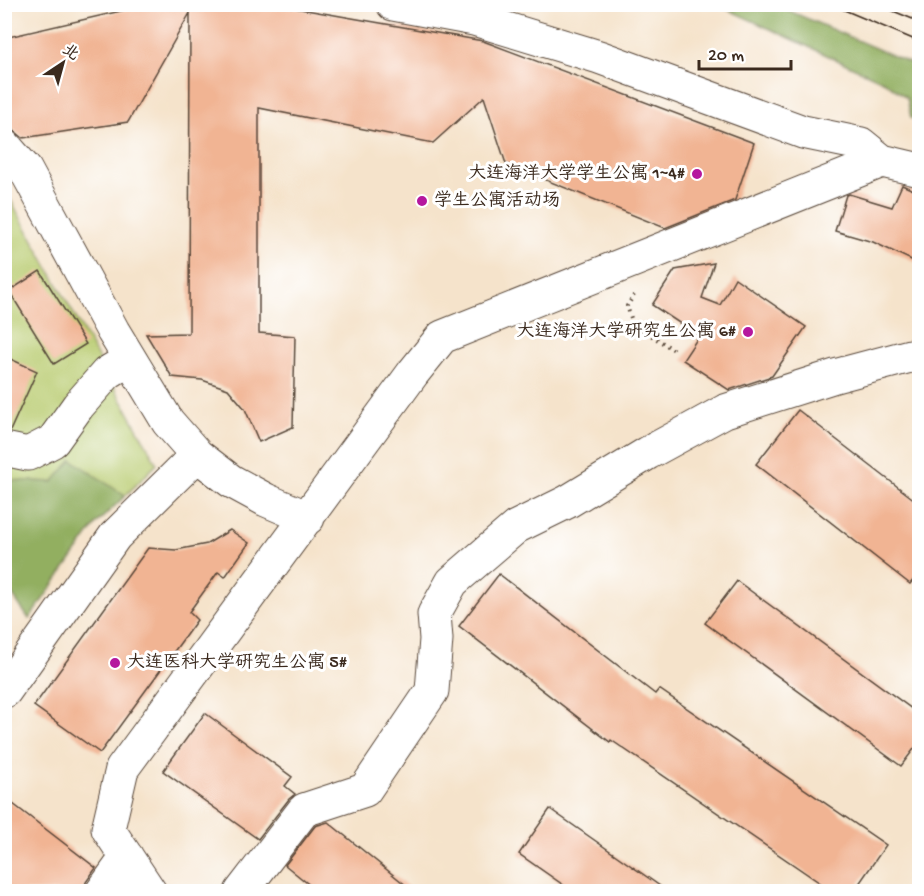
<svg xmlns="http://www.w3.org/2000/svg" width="924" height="896" font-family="'Gochi Hand','LXGW WenKai TC',sans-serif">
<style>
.green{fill:#b8cb6e;stroke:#7a7a46;stroke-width:1.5}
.forest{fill:#92af61;stroke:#666c40;stroke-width:1.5}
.building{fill:#f1b493}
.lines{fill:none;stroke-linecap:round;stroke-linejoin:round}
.minor-casing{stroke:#574638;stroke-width:35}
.path{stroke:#574638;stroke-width:4;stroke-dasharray:1.5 4.5;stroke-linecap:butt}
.minor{stroke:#fff;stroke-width:33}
.tram{stroke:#3b2a1e;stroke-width:1.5}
.poi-dot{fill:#b5179e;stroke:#fff;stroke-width:2}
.labels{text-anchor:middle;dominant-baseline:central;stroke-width:6;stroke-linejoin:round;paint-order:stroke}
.poi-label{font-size:18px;fill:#3b2a1e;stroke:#fff;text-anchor:end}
</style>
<rect width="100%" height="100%" fill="#fff"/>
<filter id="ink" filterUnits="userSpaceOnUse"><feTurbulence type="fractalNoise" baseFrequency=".0167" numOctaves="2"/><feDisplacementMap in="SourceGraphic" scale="12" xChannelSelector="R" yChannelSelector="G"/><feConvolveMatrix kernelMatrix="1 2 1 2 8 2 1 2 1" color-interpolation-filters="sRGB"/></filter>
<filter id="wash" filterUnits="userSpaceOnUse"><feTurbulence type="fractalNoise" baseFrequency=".008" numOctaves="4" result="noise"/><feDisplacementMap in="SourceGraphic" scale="24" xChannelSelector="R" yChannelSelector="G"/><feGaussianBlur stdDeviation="1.35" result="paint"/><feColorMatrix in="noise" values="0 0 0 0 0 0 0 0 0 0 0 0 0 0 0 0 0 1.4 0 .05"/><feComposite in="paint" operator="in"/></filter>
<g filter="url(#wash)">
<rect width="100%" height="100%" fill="#f5e3cb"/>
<path class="green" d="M4,188L157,464L125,496L72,460L54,482L5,480Z"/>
<path class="forest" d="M718,5H776L919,67V120L911,118L907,98L885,82Z
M72,460L125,496L97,523L29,619L7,587L5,588V480L53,482Z"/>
<g id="blocks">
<path class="building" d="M151,4H272L483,41L754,143L735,200L665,228L506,164L484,97L433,143L259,108V333L295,336L293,427L259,442L245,409L228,389L202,380L172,377L146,334L189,333L190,13L128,122L23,138L11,128L4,127V38Z
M902,185L920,193V264L873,242L835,231L846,195L849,194L892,207Z
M714,263L702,298L720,305L735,278L806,327L772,376L729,390L683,360L699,336L652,305L675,270Z
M40,271L86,344L54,364L9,291Z
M4,356L37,371L10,431H4Z
M798,410L920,504V572L910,584L756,464Z
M230,530L249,543L225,577L218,572L189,612L197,620L100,753L34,706L148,548L176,550L207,544Z
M499,574L655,694L659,689L886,845L854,891H832L611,740L610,742L459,626Z
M737,581L920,715V741L901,766L705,623Z
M205,713L292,777L285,786L295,794L289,799L258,839L163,771Z
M4,797L96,868L86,882L83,891H4Z
M550,809L667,891H572L519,854Z
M328,822L413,891H317L285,865L315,826Z"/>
</g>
</g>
<g filter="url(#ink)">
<use href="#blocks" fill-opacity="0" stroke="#574638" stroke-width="1.5"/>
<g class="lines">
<defs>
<path id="minor" d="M393,4L474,19L599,57L803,132L861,144L882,161L920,170
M4,145L25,169L113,331L168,422L197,455L231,481L266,500L308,518
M4,449L28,454L53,441L78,406L107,373L130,359
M5,691L115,536L197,455
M102,892L127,857
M150,892L108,829L122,769L413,373L442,337L882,161
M241,892L304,810L365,790L432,691L436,639L434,614L452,582L516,527L567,502L648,453L725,411L835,376L910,356H920"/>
</defs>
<use href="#minor" class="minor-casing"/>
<path class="path" d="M634,295L627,306L633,324L674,350"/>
<use href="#minor" class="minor"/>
<path class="tram" d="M830,4L920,42
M876,4L920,22"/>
</g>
</g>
<g class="poi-dot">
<circle cx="697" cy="174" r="6"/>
<circle cx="422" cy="201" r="6"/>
<circle cx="748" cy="332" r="6"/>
<circle cx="115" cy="663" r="6"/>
</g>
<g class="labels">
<g class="poi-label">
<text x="685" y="174">大连海洋大学学生公寓 1~4#</text>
<text x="434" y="201" text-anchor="start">学生公寓活动场</text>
<text x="736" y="332">大连海洋大学研究生公寓 6#</text>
<text x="127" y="663" text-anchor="start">大连医科大学研究生公寓 5#</text>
</g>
</g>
<rect width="924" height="896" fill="none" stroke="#fff" stroke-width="24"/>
<g transform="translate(63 63) rotate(36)" stroke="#ffffff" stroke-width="4.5" paint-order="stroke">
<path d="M0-4.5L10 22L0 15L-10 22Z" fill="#3b2a1e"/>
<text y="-9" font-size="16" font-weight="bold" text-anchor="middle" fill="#3b2a1e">北</text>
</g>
<path d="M699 60v9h92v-9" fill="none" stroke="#3b2a1e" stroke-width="3"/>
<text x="708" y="60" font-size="18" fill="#3b2a1e" stroke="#ffffff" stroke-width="4.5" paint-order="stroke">20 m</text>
</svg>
